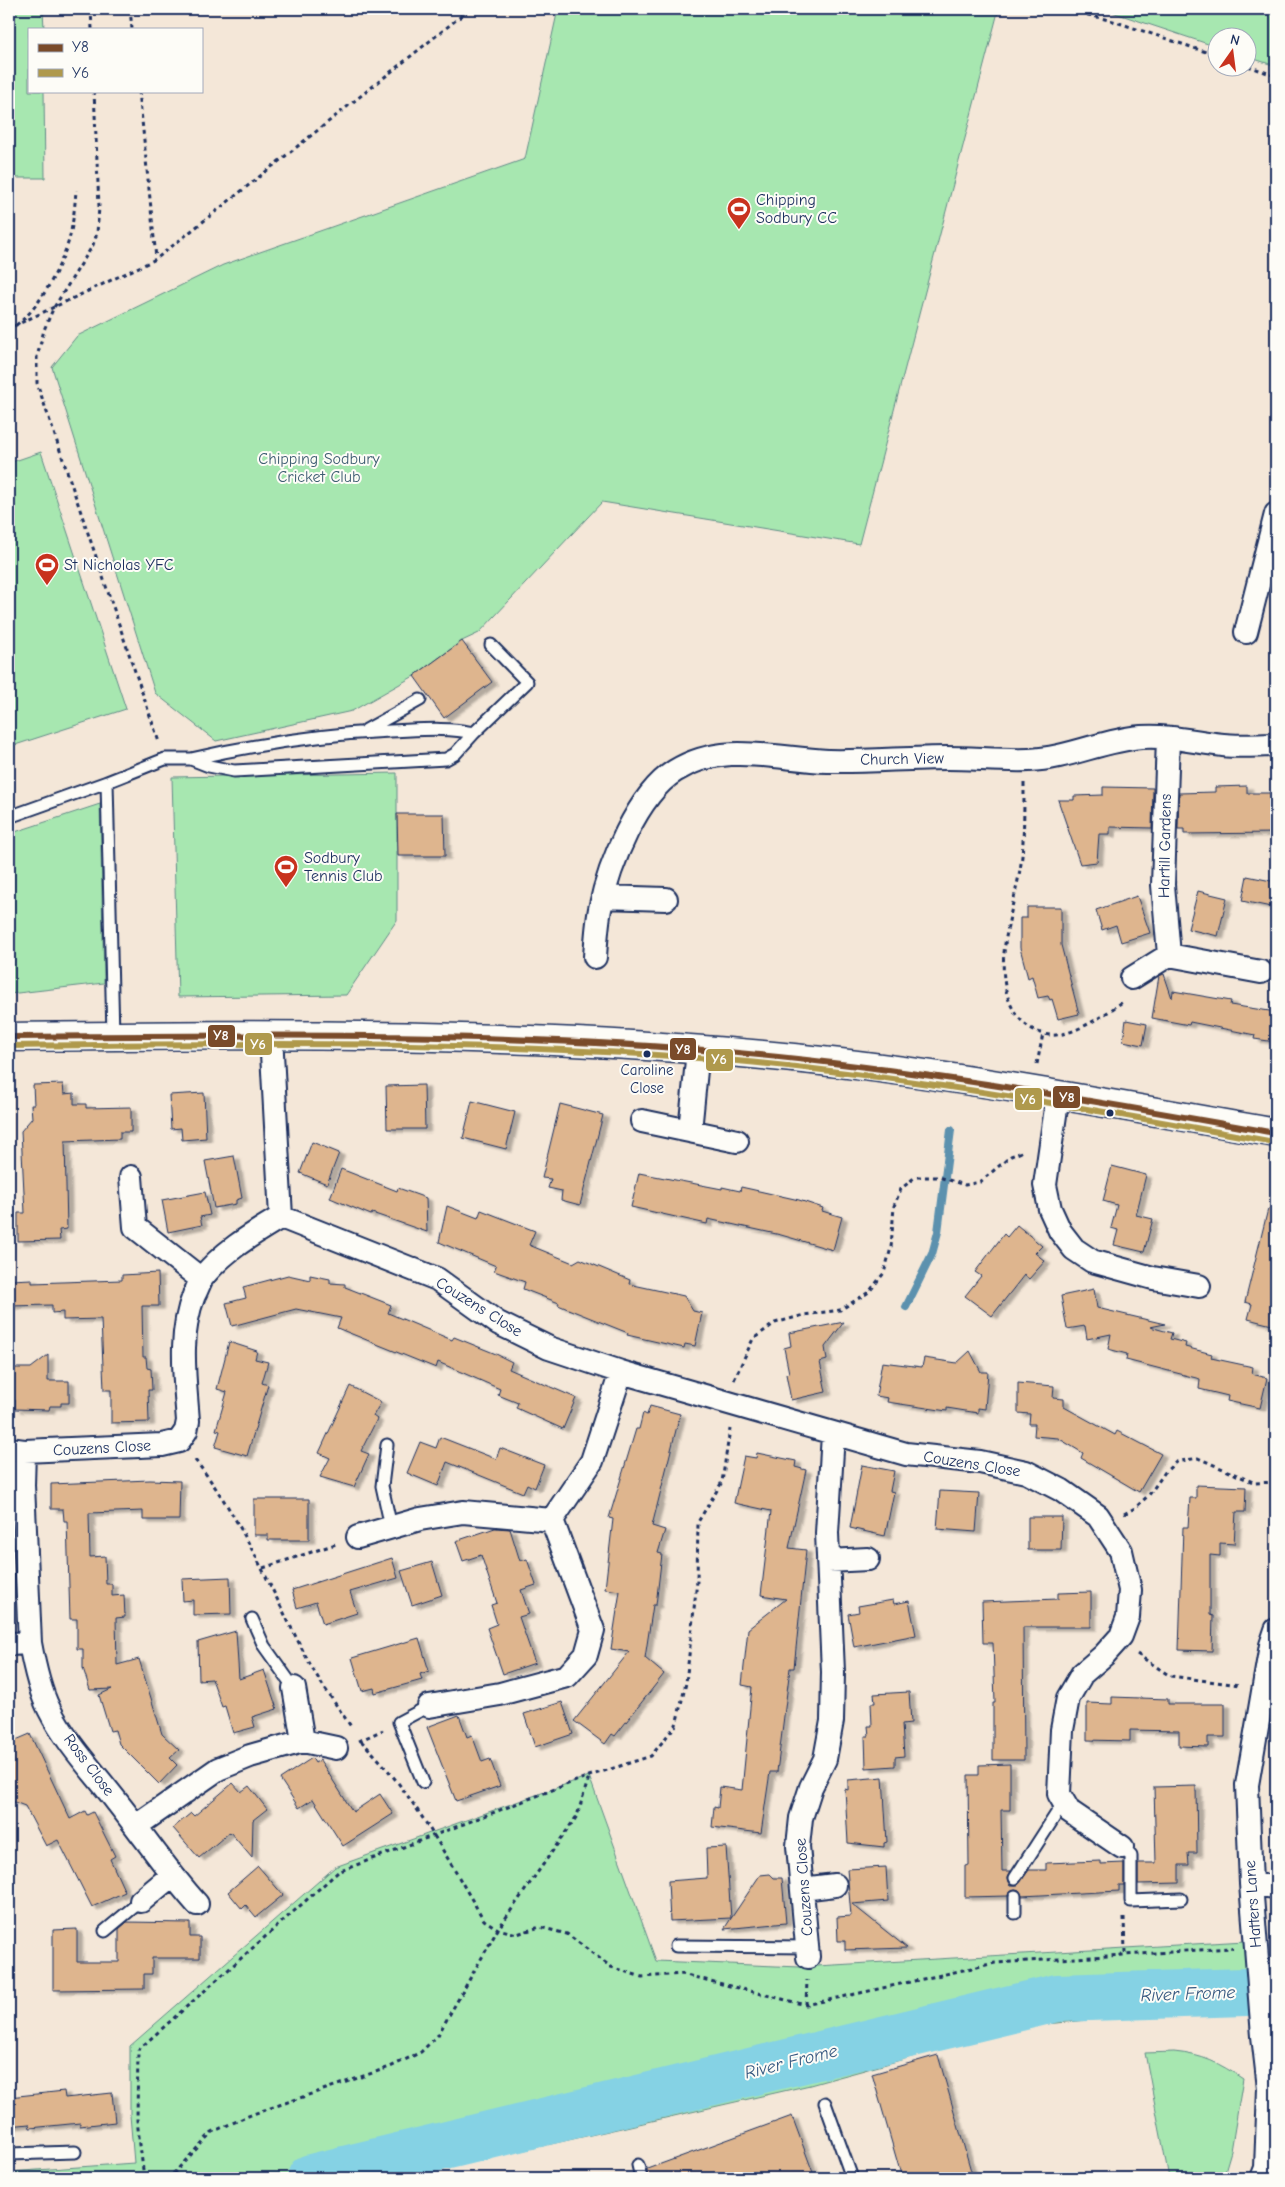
<svg xmlns="http://www.w3.org/2000/svg" width="1285" height="2187" font-family="'Comic Neue',sans-serif">
<style>
.green{fill:#a7e7b0;stroke:#618b87}
.lines{fill:none;stroke-linecap:round;stroke-linejoin:round}
.stream{stroke:#5b91ae;stroke-width:8}
.river{stroke:#85d2e4;stroke-width:48}
.building{fill:#deb58e;stroke:#1b2f5e;filter:url(#shadow)}
.service-casing{stroke:#1b2f5e;stroke-width:15}
.minor-casing{stroke:#1b2f5e;stroke-width:26}
.tertiary-casing{stroke:#1b2f5e;stroke-width:31}
.path{stroke:#1b2f5e;stroke-width:3;stroke-dasharray:4 4;stroke-linecap:butt}
.service{stroke:#fdfcf7;stroke-width:11}
.minor{stroke:#fdfcf7;stroke-width:22}
.tertiary{stroke:#fdfcf7;stroke-width:28}
.bus-1-casing{stroke:#fdfcf7;stroke-width:10}
.bus-2-casing{stroke:#fdfcf7;stroke-width:10}
.bus-1{stroke:#7a4b2a;stroke-width:6}
.bus-2{stroke:#af994c;stroke-width:6}
.bus-dot{fill:#1b2f5e;stroke:#fdfcf7;stroke-width:2}
.labels{text-anchor:middle;dominant-baseline:central;stroke-width:4;stroke-linejoin:round;paint-order:stroke}
.bus-label{font-size:15px;fill:#1b2f5e;stroke:#fdfcf7}
.poi-label{font-size:16px;fill:#1b2f5e;stroke:#fdfcf7;text-anchor:start}
.park-label{font-size:16px;fill:#3e5d72;stroke:#fdfcf7}
.street-label{font-size:16px;fill:#1b2f5e;stroke:#fdfcf7}
.water-label{font-size:18px;font-style:italic;fill:#365880;stroke:#fdfcf7}
.line-badge{stroke:#fdfcf7;stroke-width:2}
.badge-label{font-size:14px;text-anchor:middle;font-weight:bold;fill:#fff}
</style>
<defs>
<filter id="shadow"><feDropShadow dx="5.5" dy="3" stdDeviation="1" flood-color="#0004"/></filter>
</defs>
<rect width="100%" height="100%" fill="#f4e7d8"/>
<filter id="ink" filterUnits="userSpaceOnUse"><feTurbulence type="fractalNoise" baseFrequency=".02" numOctaves="2"/><feDisplacementMap in="SourceGraphic" scale="10" xChannelSelector="R" yChannelSelector="G"/><feConvolveMatrix kernelMatrix="1 2 1 2 8 2 1 2 1" color-interpolation-filters="sRGB"/></filter>
<g filter="url(#ink)">
<path class="green" d="M9,9H43L44,29H29V91H44L45,178H9Z
M558,9H975L998,12L859,544L602,502L479,633L462,641L414,676L352,711L216,741L155,693L52,367L77,336L223,265L525,159Z
M1103,9H1276V66L1248,57V38H1218L1217,47Z
M41,452L126,709L9,747V463Z
M397,773V920L346,995L178,997L172,777Z
M100,804L104,983L9,994V834Z
M589,1776L656,1961L800,1967L1245,1941L1251,2005L1024,2026L810,2085L402,2178H9V2172L134,2163L130,2115V2046L335,1867Z
M1174,2052C1204,2055 1219,2063 1243,2079L1231,2151L1223,2178H1169L1145,2053Z"/>
<g class="lines">
<path class="stream" d="M906,1307L932,1254L938,1232L951,1130"/>
<path class="river" d="M311,2178L1057,1998L1276,1991"/>
</g>
<path class="building" d="M462,641L492,682L444,718L414,676Z
M1247,786V793H1276V833L1184,834V829H1178L1179,793L1215,792V787Z
M1103,787L1153,788L1152,828L1110,827V834H1099L1097,862L1080,864L1058,800H1074V796L1103,795Z
M397,814H444L445,856H398Z
M1247,876L1276,882V908L1242,901Z
M1198,891L1227,898L1218,936L1188,929Z
M1137,896L1150,933L1121,942L1116,925L1102,930L1096,910Z
M1027,907H1061V945L1079,1014L1058,1019L1052,999L1050,1000L1048,996L1038,998L1032,976L1028,978L1020,948V918H1027Z
M1164,974L1172,998L1173,991L1231,1001L1230,1005L1276,1012V1042L1254,1039L1255,1035L1190,1022L1189,1025L1152,1018L1159,976Z
M1126,1020L1147,1024L1143,1045L1123,1041Z
M63,1084L64,1094L74,1093V1104H86V1108L131,1107V1132H120V1139L65,1141L67,1229L59,1230L60,1240L18,1241V1213H25L21,1131L32,1118L31,1105H34L33,1085Z
M424,1085L425,1129H387L386,1086Z
M204,1093L206,1138L182,1140L181,1128L171,1129L169,1095Z
M472,1101L515,1112L506,1149L463,1138Z
M560,1104L603,1115L580,1205L561,1200L562,1191L548,1188L551,1179L542,1178Z
M312,1142L339,1153L327,1184L300,1173Z
M234,1156L242,1198L236,1200V1204L214,1208L205,1161Z
M1112,1166L1146,1175L1136,1215L1153,1219L1144,1252L1114,1245L1118,1230L1111,1228L1117,1205L1103,1201Z
M341,1169L397,1191L398,1188L426,1198L427,1232L372,1213L371,1215L330,1198Z
M639,1173L722,1189V1187L740,1191L741,1187L799,1200L823,1208L822,1211L842,1217L833,1250L781,1235L708,1219L707,1224L631,1207Z
M205,1192L210,1215L200,1217L202,1225L168,1232L162,1200Z
M447,1206L478,1218L481,1210L535,1231L529,1245L573,1263L580,1259L630,1280L629,1284L684,1296L693,1311L702,1313L695,1346L685,1344L684,1348L627,1335L628,1333L558,1305L559,1303L523,1289L525,1282L494,1271L496,1266L439,1242Z
M1268,1209L1276,1210V1326L1248,1319L1252,1304L1245,1302Z
M1017,1225L1042,1246L1035,1253L1045,1261L1029,1279L1024,1275L992,1316L965,1296L981,1276L975,1272L1004,1234L1007,1237Z
M158,1273L159,1306H142L143,1357H146L147,1368L151,1369L152,1390H148L149,1422L111,1423V1390H104L101,1319L63,1320V1312L52,1313V1305L9,1306V1284H11L10,1280L32,1279V1283L122,1280V1275Z
M288,1275L310,1280V1275L330,1279V1283L345,1284V1287L391,1305L388,1313L452,1340L454,1337L496,1354L512,1362L509,1369L576,1398L563,1429L516,1408L518,1403L498,1395L500,1389L438,1362L436,1368L337,1328L341,1318L296,1309L232,1326L226,1303L246,1298L243,1287Z
M1094,1289L1097,1308L1165,1324L1150,1327L1172,1333L1170,1339L1186,1343L1185,1347L1212,1354L1211,1358L1253,1367L1252,1374L1267,1378L1260,1408L1227,1401L1228,1396L1199,1389L1200,1379L1126,1360L1127,1354L1108,1349L1111,1334L1087,1339L1085,1326L1067,1329L1061,1296Z
M844,1322L825,1347L827,1360L820,1362L826,1392L791,1400L786,1374L789,1373L784,1348L791,1346L789,1333Z
M229,1342L257,1351L255,1359L268,1362L262,1383L268,1385L247,1456L215,1447L220,1431L216,1430L227,1392L217,1389Z
M970,1351L981,1372H988L985,1409L978,1408V1413L947,1408V1411L887,1402L888,1398L876,1396L882,1362L922,1367L924,1358L957,1363Z
M48,1355V1381H69V1403H61V1406H50L49,1410L15,1409V1400H9V1368H31Z
M1018,1383L1054,1386L1053,1398L1064,1399V1407L1115,1435L1117,1431L1161,1454L1139,1492L1081,1458L1083,1453L1058,1438L1034,1436L1035,1424H1029L1030,1414L1018,1413Z
M350,1386L381,1402L373,1416L377,1419L361,1451L369,1454L354,1487L320,1477L330,1458L319,1453Z
M650,1406L680,1414L652,1526L665,1530L658,1553L662,1554L656,1605H653L645,1658L664,1674L615,1736L612,1734L605,1744L574,1721L629,1652L611,1649L620,1591L605,1589L613,1519L609,1518L636,1429H639L643,1413L647,1415Z
M440,1437L496,1459L500,1448L544,1465L535,1488L527,1484L523,1493L447,1462L438,1486L407,1473L420,1442L436,1448Z
M757,1453L796,1461L795,1467L806,1470L789,1548L806,1550L794,1668H790L777,1772H770L761,1833L712,1827L714,1807L718,1808L720,1787L742,1790L752,1687L742,1685L748,1629L786,1599L761,1595L771,1511L734,1503L744,1456L756,1458Z
M862,1465L894,1471L890,1491L894,1492L885,1536L850,1528Z
M150,1480L180,1481L179,1520H143V1511L89,1513L90,1557L105,1556L106,1584H112V1596L124,1595L125,1617L116,1618L117,1665L139,1659L162,1734L179,1750L170,1758L177,1765L159,1784L119,1744L115,1730L110,1731L99,1695L112,1689L90,1690L83,1668V1649H77V1619H70L67,1521H64L63,1509H51V1484Z
M1196,1485L1246,1487L1245,1512H1236L1234,1544L1220,1543V1556L1210,1555V1615L1213,1616L1212,1651L1179,1650L1183,1527H1188L1190,1498H1196Z
M940,1491L979,1493L976,1532L937,1529Z
M254,1499H309V1540H268V1535H254Z
M1028,1517H1062L1061,1550H1028Z
M495,1528L510,1529L520,1561L527,1559L536,1585L521,1590L529,1614L519,1617L535,1663L503,1674L487,1628L497,1624L491,1605L497,1603L481,1555L463,1561L456,1541Z
M392,1558L398,1578L350,1592L357,1613L323,1624L316,1602L297,1608L292,1590Z
M432,1562L442,1595L412,1605L401,1571Z
M230,1577L231,1614L193,1615V1600L183,1601L182,1579Z
M1091,1592V1627H1023L1024,1760H993V1703H995L993,1643H983L982,1602L1058,1599V1593Z
M893,1600L894,1604L909,1601L916,1635L854,1647L848,1614L859,1612L858,1606Z
M236,1631L239,1679L264,1670L277,1709L252,1717L255,1727L233,1733L225,1706L222,1707L212,1679L199,1680L198,1642Z
M419,1638L429,1671L420,1674L422,1680L375,1693L374,1688L362,1691L352,1658Z
M909,1692L911,1723L902,1724L904,1756L895,1757V1766L866,1768L865,1736H869L868,1726H872L871,1703H875L874,1694Z
M1112,1697L1168,1699V1704H1225V1737H1208V1747L1179,1746V1731L1130,1730V1741L1087,1740V1703L1112,1704Z
M562,1702L573,1734L535,1747L524,1714Z
M459,1715L467,1737L472,1735L482,1762L490,1759L500,1786L456,1801L427,1727Z
M30,1734L70,1819L85,1811L87,1815L93,1812L115,1856L110,1859L125,1892L92,1907L58,1840L46,1846L25,1806L9,1800V1743Z
M312,1758L315,1763L320,1760L353,1812L380,1794L393,1814L343,1846L313,1799L299,1808L280,1779Z
M1010,1764V1810H1001L1002,1871H1011L1008,1877L1009,1882L1011,1885H1018L1029,1870H1046V1863L1101,1861V1864L1124,1863V1885H1119V1891L1022,1896L1019,1890L1015,1889L1009,1892L1008,1896L965,1897V1866L969,1865L968,1775H979V1765Z
M883,1777L887,1842L884,1843V1847L848,1843L845,1789L848,1790V1780Z
M233,1783L241,1792L249,1786L267,1809L253,1820L252,1858L230,1832L199,1858L173,1828L191,1813L194,1816Z
M1196,1786L1197,1853H1188L1189,1865H1179V1883L1138,1884V1863H1156L1154,1787Z
M726,1847L731,1918L670,1921L668,1881L707,1878L706,1848Z
M258,1866L283,1895L256,1917L246,1905L242,1909L228,1892Z
M886,1867L888,1901L852,1904L907,1948L845,1950V1941H838L837,1917L851,1916L847,1869Z
M770,1874L774,1878H782L786,1923L724,1929L760,1875Z
M127,1922L190,1923V1937H200V1958H152V1974H144V1989L53,1990V1930L77,1929V1962H119V1929Z
M938,2055L973,2178H902L872,2074Z
M64,2091L65,2098L112,2093L115,2122L80,2126V2123L30,2128L29,2124L9,2126V2097Z
M792,2116L815,2178H648L647,2169Z"/>
<g class="lines">
<defs>
<path id="service" d="M366,730L420,700
M474,733C446,727 419,730 390,731C323,734 257,744 191,759L209,766L234,771L446,759L455,754L474,733L527,682L491,645
M107,782L113,1036
M9,817L107,782L165,759H191
M387,1445L382,1486L391,1527
M252,1619L264,1646L294,1688
M423,1782L399,1722L429,1706
M1122,1847L1131,1856V1901L1181,1899
M1015,1878L1064,1802
M1015,1896V1913
M105,1931L141,1901
M676,1946L808,1947
M825,2103L852,2178
M9,2154L75,2152
M638,2165L641,2178"/>
<path id="minor" d="M1246,632L1276,514
M1168,738L1163,885L1169,955
M603,897L666,899
M595,957C596,941 597,925 600,909C609,865 637,795 675,771C723,741 776,759 828,761C867,762 907,758 947,758C974,758 1001,761 1029,760C1067,759 1103,740 1141,737C1169,735 1195,742 1223,745C1241,747 1259,745 1276,745
M1132,978L1169,955L1261,972
M271,1035L281,1217
M1058,1094L1045,1185L1050,1209L1060,1231L1074,1249L1092,1261L1153,1278L1199,1286
M642,1121L737,1141
M690,1131L698,1050
M131,1177L135,1227L201,1279
M9,1449L24,1451L162,1445L179,1441L186,1431L188,1421C185,1379 178,1335 194,1295C197,1290 199,1283 202,1278C223,1251 253,1234 281,1217L437,1279L498,1323L549,1348L621,1372L906,1454L980,1462L1026,1472L1061,1490L1098,1516L1121,1551L1130,1590L1128,1617L1121,1636L1104,1655L1082,1674L1068,1698L1062,1730L1059,1794L1069,1811L1122,1847
M24,1451L23,1485L30,1643C34,1665 39,1689 49,1709C66,1743 94,1772 117,1802C144,1836 168,1872 197,1904
M358,1537L420,1519L463,1512L552,1520
M828,1561L868,1559
M9,1644L30,1643
M294,1688L303,1741
M429,1706L500,1694L567,1676L586,1655L593,1630L552,1520L592,1461L621,1372
M136,1826L218,1769L250,1756L303,1741L336,1748
M1251,1884L1276,1887
M802,1889L835,1885
M141,1901L171,1876
M808,1957L798,1846L801,1818L811,1787L825,1759L832,1721L833,1672L827,1533L833,1434
M1262,2178L1266,2168L1269,2088L1263,2036L1251,1884L1247,1785L1271,1645L1276,1630"/>
<path id="tertiary" d="M9,1037C286,1034 564,1031 840,1063C986,1080 1131,1108 1276,1133"/>
</defs>
<use href="#service" class="service-casing"/>
<use href="#minor" class="minor-casing"/>
<use href="#tertiary" class="tertiary-casing"/>
<path class="path" d="M91,9L92,29
M130,9L132,29
M1064,9L1113,21L1218,56
M1248,66L1276,76
M94,91L99,207L97,233L93,245L53,309L44,330L37,357V383L159,742
M139,91L156,258
M14,326L156,259L470,9
M9,329C37,316 60,268 69,240C73,224 75,206 76,190
M1024,783C1024,807 1024,832 1022,856C1018,889 1007,920 1004,953C1001,981 1007,1016 1034,1030C1040,1033 1048,1036 1056,1035C1079,1033 1105,1014 1124,1001
M1037,1064L1043,1034
M734,1380L753,1339L775,1323L804,1315L840,1310L869,1292L884,1273L891,1248L894,1206L901,1189L915,1177H939L965,1185L980,1182L1011,1156L1024,1151
M195,1460C244,1521 273,1595 310,1664C322,1686 338,1707 352,1728
M1124,1514L1135,1508L1149,1495L1165,1472L1176,1462L1198,1458L1255,1483L1276,1482
M263,1568L336,1544
M1137,1654L1170,1676L1239,1685
M359,1741L383,1730
M361,1741C413,1791 447,1859 484,1920L498,1929L517,1934L540,1927L567,1934L611,1967L642,1977L682,1974L806,2005L995,1963L1233,1948
M1124,1917L1125,1953
M806,2005L807,1980
M144,2178L137,2120L138,2050L338,1872L589,1776L651,1756L676,1725L686,1683L697,1581L698,1522L722,1482L730,1429
M166,2178L175,2172L212,2132L253,2114L390,2067L421,2052L438,2035L498,1929L577,1816L589,1777"/>
<use href="#service" class="service"/>
<use href="#minor" class="minor"/>
<use href="#tertiary" class="tertiary"/>
<defs>
<path id="bus-1" d="M9,1037C252,1035 496,1031 738,1053C919,1069 1097,1102 1276,1133"/>
<path id="bus-2" d="M9,1046C252,1043 495,1040 737,1061C918,1078 1096,1110 1274,1142"/>
</defs>
<use href="#bus-1" class="bus-1-casing"/>
<use href="#bus-2" class="bus-2-casing"/>
<use href="#bus-1" class="bus-1"/>
<use href="#bus-2" class="bus-2"/>
</g>
</g>
<defs>
<symbol id="stadium-pin" viewBox="-11 -11 22 30"><path d="M0 17L-7.5 6A9.5 9.5 0 1 1 7.5 6Z" fill="#c8321e" stroke="#fdfcf7"/><path d="M0-5a6.5 5 0 1 0 0 10a6.5 5 0 1 0 0-10ZM-3.5-1.8h7v3.6h-7Z" fill="#fff"/></symbol>
</defs>
<g fill-rule="evenodd">
<use href="#stadium-pin" x="725" y="195" width="28" height="38"/>
<use href="#stadium-pin" x="33" y="551" width="28" height="38"/>
<use href="#stadium-pin" x="272" y="853" width="28" height="38"/>
</g>
<g class="bus-dot">
<circle cx="647" cy="1054" r="4.5"/>
<circle cx="1110" cy="1113" r="4.5"/>
</g>
<g class="labels">
<g class="bus-label">
<text x="647" y="1070">Caroline<tspan x="647" dy="18">Close</tspan></text>
</g>
<g class="poi-label">
<text x="756" y="200">Chipping<tspan x="756" dy="18">Sodbury CC</tspan></text>
<text x="64" y="565">St Nicholas YFC</text>
<text x="304" y="858">Sodbury<tspan x="304" dy="18">Tennis Club</tspan></text>
</g>
<g class="park-label">
<text x="319" y="459">Chipping Sodbury<tspan x="319" dy="18">Cricket Club</tspan></text>
</g>
<g class="street-label">
<text transform="translate(902 759) rotate(-1)">Church View</text>
<text transform="translate(1165 846) rotate(-89)">Hartill Gardens</text>
<text transform="translate(479 1307) rotate(32)">Couzens Close</text>
<text transform="translate(102 1448) rotate(-3)">Couzens Close</text>
<text transform="translate(972 1464) rotate(9)">Couzens Close</text>
<text transform="translate(89 1765) rotate(53)">Ross Close</text>
<text transform="translate(804 1887) rotate(-94)">Couzens Close</text>
<text transform="translate(1253 1904) rotate(-94)">Hatters Lane</text>
</g>
<g class="water-label">
<text transform="translate(1188 1994) rotate(-2)">River Frome</text>
<text transform="translate(791 2062) rotate(-14)">River Frome</text>
</g>
</g>
<g class="line-badge">
<rect x="207" y="1024" width="29" height="24" rx="5" fill="#7a4b2a"/>
<rect x="244" y="1032" width="29" height="24" rx="5" fill="#af994c"/>
<rect x="669" y="1037" width="28" height="24" rx="5" fill="#7a4b2a"/>
<rect x="705" y="1048" width="29" height="24" rx="5" fill="#af994c"/>
<rect x="1052" y="1085" width="29" height="24" rx="5" fill="#7a4b2a"/>
<rect x="1014" y="1087" width="29" height="24" rx="5" fill="#af994c"/>
</g>
<g class="badge-label">
<text x="221" y="1040">Y8</text>
<text x="258" y="1049">Y6</text>
<text x="683" y="1054">Y8</text>
<text x="719" y="1064">Y6</text>
<text x="1067" y="1102">Y8</text>
<text x="1028" y="1104">Y6</text>
</g>
<rect width="1285" height="2187" fill="none" stroke="#fdfcf7" stroke-width="30"/>
<rect x="15" y="15" width="1255" height="2157" fill="none" stroke="#1b2f5e" stroke-width="2" filter="url(#ink)"/>
<rect x="28" y="28" width="175" height="65" fill="#fdfcf7" stroke="#a3aaba"/>
<rect x="38" y="44" width="25" height="8" fill="#7a4b2a" stroke="#a3aaba"/>
<text x="72" y="52" font-size="15" fill="#1b2f5e">Y8</text>
<rect x="38" y="69" width="25" height="8" fill="#af994c" stroke="#a3aaba"/>
<text x="72" y="78" font-size="15" fill="#1b2f5e">Y6</text>
<g transform="translate(1232 52) rotate(14)"><circle r="24" fill="#fdfcf7" stroke="#a3aaba"/>
<path d="M0-4L9 19L0 12L-9 19Z" fill="#c8321e"/>
<text y="-8" font-size="14" font-weight="bold" text-anchor="middle" fill="#1b2f5e">N</text>
</g>
</svg>
